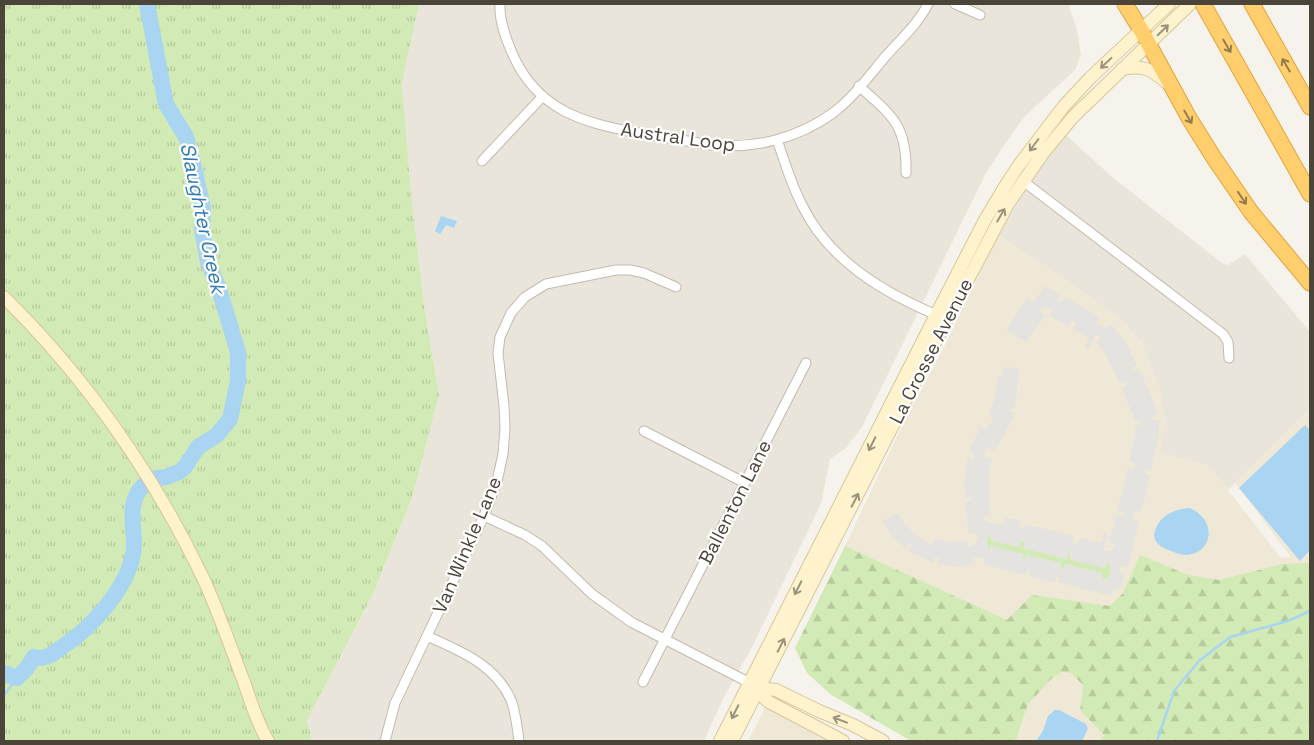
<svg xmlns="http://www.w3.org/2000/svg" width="1314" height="745" font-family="'Space Grotesk',sans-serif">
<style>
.residential{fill:#eae5da}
.education{fill:#efe8d6}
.grass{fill:#d2eab5}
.forest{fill:url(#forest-firs)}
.park{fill:url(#park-tufts)}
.parking{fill:#e5e3e0;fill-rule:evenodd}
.water{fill:#a9d4f2}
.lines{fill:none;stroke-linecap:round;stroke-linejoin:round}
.stream{stroke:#a9d4f2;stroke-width:2.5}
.river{stroke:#a9d4f2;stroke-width:16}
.street-casing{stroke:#c2bbae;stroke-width:11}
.secondary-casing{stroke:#d6c79b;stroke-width:14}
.highway-casing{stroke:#e0a43c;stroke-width:17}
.street{stroke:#fff;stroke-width:9}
.secondary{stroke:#fff3cd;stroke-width:12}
.highway{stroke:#ffcf6e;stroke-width:15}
.oneway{stroke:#9c937c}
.oneway2{stroke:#937c4e}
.labels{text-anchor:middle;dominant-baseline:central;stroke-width:4.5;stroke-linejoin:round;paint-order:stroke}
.street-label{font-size:19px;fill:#4b4439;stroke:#fff}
.water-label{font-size:20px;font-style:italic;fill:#2e7ab2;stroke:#fff}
</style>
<defs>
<pattern id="forest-firs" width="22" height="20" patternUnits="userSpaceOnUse" patternTransform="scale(1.25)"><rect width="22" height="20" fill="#d2eab5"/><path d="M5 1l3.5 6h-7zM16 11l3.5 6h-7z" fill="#b6ca9c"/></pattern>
<pattern id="park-tufts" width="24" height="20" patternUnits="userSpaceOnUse" patternTransform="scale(1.25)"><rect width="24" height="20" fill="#d2eab5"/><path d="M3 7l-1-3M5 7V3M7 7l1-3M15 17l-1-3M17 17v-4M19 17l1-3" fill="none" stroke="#b6ca9c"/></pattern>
</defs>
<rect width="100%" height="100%" fill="#f6f3ec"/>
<path class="residential" d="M419,4H1068L1077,29L1081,55L1075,70L1025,116L1002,148L985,175L862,427L846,448L830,459L821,504L753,645L723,699L704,741H312L307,720L373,594L412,498L439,395L424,305L411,192L402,83Z
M1066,135L1112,177L1222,263L1228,265L1245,254L1310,332V409L1228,490L1209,466L1160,453L1165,422L1160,392L1143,346L1123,321L1066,280L998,235L1036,173Z"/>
<path class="education" d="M998,235L1066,280L1123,321L1143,347L1160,392L1165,422L1161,453L1209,466L1281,558L1291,557L1235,483L1310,409V603L1160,741H1016L1020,732L1046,638L845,546L900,430L945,345Z
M766,706L835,741H748Z"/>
<path class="grass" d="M991,534V540L1019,547L1020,542L1023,541L1025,543L1023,548L1066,558L1068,552H1070V559L1105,568L1108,562L1111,565C1111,572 1110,579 1102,580V573L1065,564L1063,569H1061V563L1026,555L1025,559L1023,560L1022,554L991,546L989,551L986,542L987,536Z"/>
<path class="forest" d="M845,546L1007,620L1032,595L1110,606L1123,593L1140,555L1188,575L1219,580L1283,564L1310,563V741H1101L1104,735L1080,710L1082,698L1083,685L1071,673L1062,672L1051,679L1028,704L1016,741H911L830,694L807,673L795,648Z"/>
<path class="park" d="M4,4H419L402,83L411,192L424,305L439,395L412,498L373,594L307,720L312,741H4Z"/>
<path class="parking" d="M1044,286L1060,294L1057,300L1060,303L1062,302L1065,297L1100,317L1097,322L1098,324L1105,328L1110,324L1118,332L1129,348L1137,365L1132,368V371L1139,369L1152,398L1158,414L1151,416L1152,420H1159V436L1151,471L1145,470L1143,472L1150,476L1141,512L1134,511L1133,520L1139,522L1128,568L1121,566L1120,572L1125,573L1121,589H1114L1111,596L1058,582L1059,578L1057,576L1054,582L1029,576L1030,571L1028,569L1025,575L983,564L985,559L977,557L972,559L973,564L961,567L938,564L939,559L937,557H935L933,563L908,551L912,546L911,544H908L905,548L893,537L882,521L898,514L914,534L930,544H932L935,539L948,542L967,541L969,548L975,544L978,539L977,533H969L966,513L965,502L972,500L971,497H965L964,483L967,457L972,459L974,458V453L969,451L981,426L986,430L993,419V417L989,415L994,400L997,377L1002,376L1003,367L1019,368L1016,401L1014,409H1008L1009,411L1014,413L1011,422L995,450L988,448L984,456L992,460L989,473L990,515L984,516V519L989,523L999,525L1004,523L1005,517L1021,521L1020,528H1024L1025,524L1074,536L1073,542L1075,544L1079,543L1080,538L1101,543L1104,532L1108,533L1104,549L1105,551L1112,550L1115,546V544L1109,542L1116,515L1123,516L1124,512L1117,510L1128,468L1132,469L1135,467V463L1129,461L1135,434V425H1141L1142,421H1135L1122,388L1127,385L1128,383L1125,381L1120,384L1103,350L1096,343L1100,339L1099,336H1095L1088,350L1084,348L1089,338L1073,329L1076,322L1071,321L1068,326L1049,315L1052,310L1047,307L1041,309L1040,312L1045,315L1026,342L1006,330L1027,299L1034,303ZM990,534L992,535L991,540L1019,547L1020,542L1023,541L1025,543L1023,548L1066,559L1069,552L1071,553L1070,560L1105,568L1108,562L1111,565L1110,575L1107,579L1103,580L1102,573L1065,564L1063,569H1061V563L1026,555L1025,559L1023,560V554L991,546L989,551L986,538Z"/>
<path class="water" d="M441,216L457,221L454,228L446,225L440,234L435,231Z
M1305,425L1310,430V550L1300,561L1239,488Z
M1189,508C1217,518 1214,553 1187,555C1182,555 1176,553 1171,551C1163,548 1156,545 1154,536C1157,517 1171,510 1189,508Z
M1055,710H1059L1086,724L1088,729L1082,741H1036L1043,731L1048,716Z"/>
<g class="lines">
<path class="stream" d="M4,695L17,678
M1157,741L1174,691L1199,661L1230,637L1288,621L1310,611"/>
<path class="river" d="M4,673L17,678L27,668L34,657C46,661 55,652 65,645C92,627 127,588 133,554C137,534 127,513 137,494C140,488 146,484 150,479L166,477L179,472L185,467L198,447L217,435L230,419L238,381V352L219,289L208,262L202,230L203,208L192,159L186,137L166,104L147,4"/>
<defs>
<path id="street" d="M500,4C499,21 506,39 513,55C538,111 584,123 639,133C663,137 687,141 711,145C754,149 797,139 833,113C853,98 869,76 885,57C900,40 918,24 928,4
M955,4L980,15
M859,86C893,116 907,126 906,173
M777,140C785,162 791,184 802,205C829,261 884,293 939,316
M482,161L543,96
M1023,181L1223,334L1228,342L1229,358
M644,431L745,483
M484,516L525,535L542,546L592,594L631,622L750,683
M427,636C460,651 495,664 511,700C516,712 517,728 519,741
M643,682L806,363
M385,741L395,703L484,516L497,481L503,454L505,428L504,406L498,353L500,337L511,313L525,297L546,284L616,270H630L644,273L676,287"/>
<path id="secondary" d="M1122,69C1144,65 1151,69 1167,83
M4,297C86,378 154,475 204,580C219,613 231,648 244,682C251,702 257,723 268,741
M754,685L759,688L776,690L819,711L853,725L883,741
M759,688L765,699L769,702L843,741
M720,741L936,315L985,220L1004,188L1019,165L1064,106L1090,78L1169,4
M732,741L947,319L1008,204L1043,153L1073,117L1190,4"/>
<path id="highway" d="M1125,4L1141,30L1189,118L1214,158L1251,212L1310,283
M1203,4L1310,194
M1252,4L1310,107"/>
</defs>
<use href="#street" class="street-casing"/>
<use href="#secondary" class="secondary-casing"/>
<use href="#highway" class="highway-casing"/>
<use href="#street" class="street"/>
<use href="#secondary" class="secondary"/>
<use href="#highway" class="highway"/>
</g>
<defs><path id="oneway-shaft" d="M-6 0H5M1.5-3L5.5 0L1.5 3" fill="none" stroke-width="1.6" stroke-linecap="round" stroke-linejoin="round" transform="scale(1.25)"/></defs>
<g class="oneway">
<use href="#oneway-shaft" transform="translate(1163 30) rotate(-44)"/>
<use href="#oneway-shaft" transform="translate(1106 63) rotate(137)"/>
<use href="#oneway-shaft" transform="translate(1034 145) rotate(127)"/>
<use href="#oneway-shaft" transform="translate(1001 215) rotate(-60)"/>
<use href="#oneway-shaft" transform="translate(872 444) rotate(117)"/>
<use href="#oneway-shaft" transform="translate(855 500) rotate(-63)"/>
<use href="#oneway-shaft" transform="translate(798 588) rotate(117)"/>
<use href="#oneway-shaft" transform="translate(781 645) rotate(-63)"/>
<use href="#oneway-shaft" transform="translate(735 712) rotate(117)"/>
<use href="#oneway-shaft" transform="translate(840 720) rotate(-159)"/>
</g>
<g class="oneway2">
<use href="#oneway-shaft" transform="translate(1227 46) rotate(60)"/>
<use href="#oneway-shaft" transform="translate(1286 65) rotate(-120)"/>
<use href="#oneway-shaft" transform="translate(1188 117) rotate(60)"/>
<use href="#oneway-shaft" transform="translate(1242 198) rotate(56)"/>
</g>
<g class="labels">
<g class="street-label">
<text transform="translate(678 137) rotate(8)">Austral Loop</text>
<text transform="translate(931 351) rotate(-63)">La Crosse Avenue</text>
<text transform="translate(735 502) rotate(-63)">Ballenton Lane</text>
<text transform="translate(467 545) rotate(-67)">Van Winkle Lane</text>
</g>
<g class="water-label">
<text transform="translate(203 218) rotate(78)">Slaughter Creek</text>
</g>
</g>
<rect width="1314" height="745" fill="none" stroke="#4b4439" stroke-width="10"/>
</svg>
